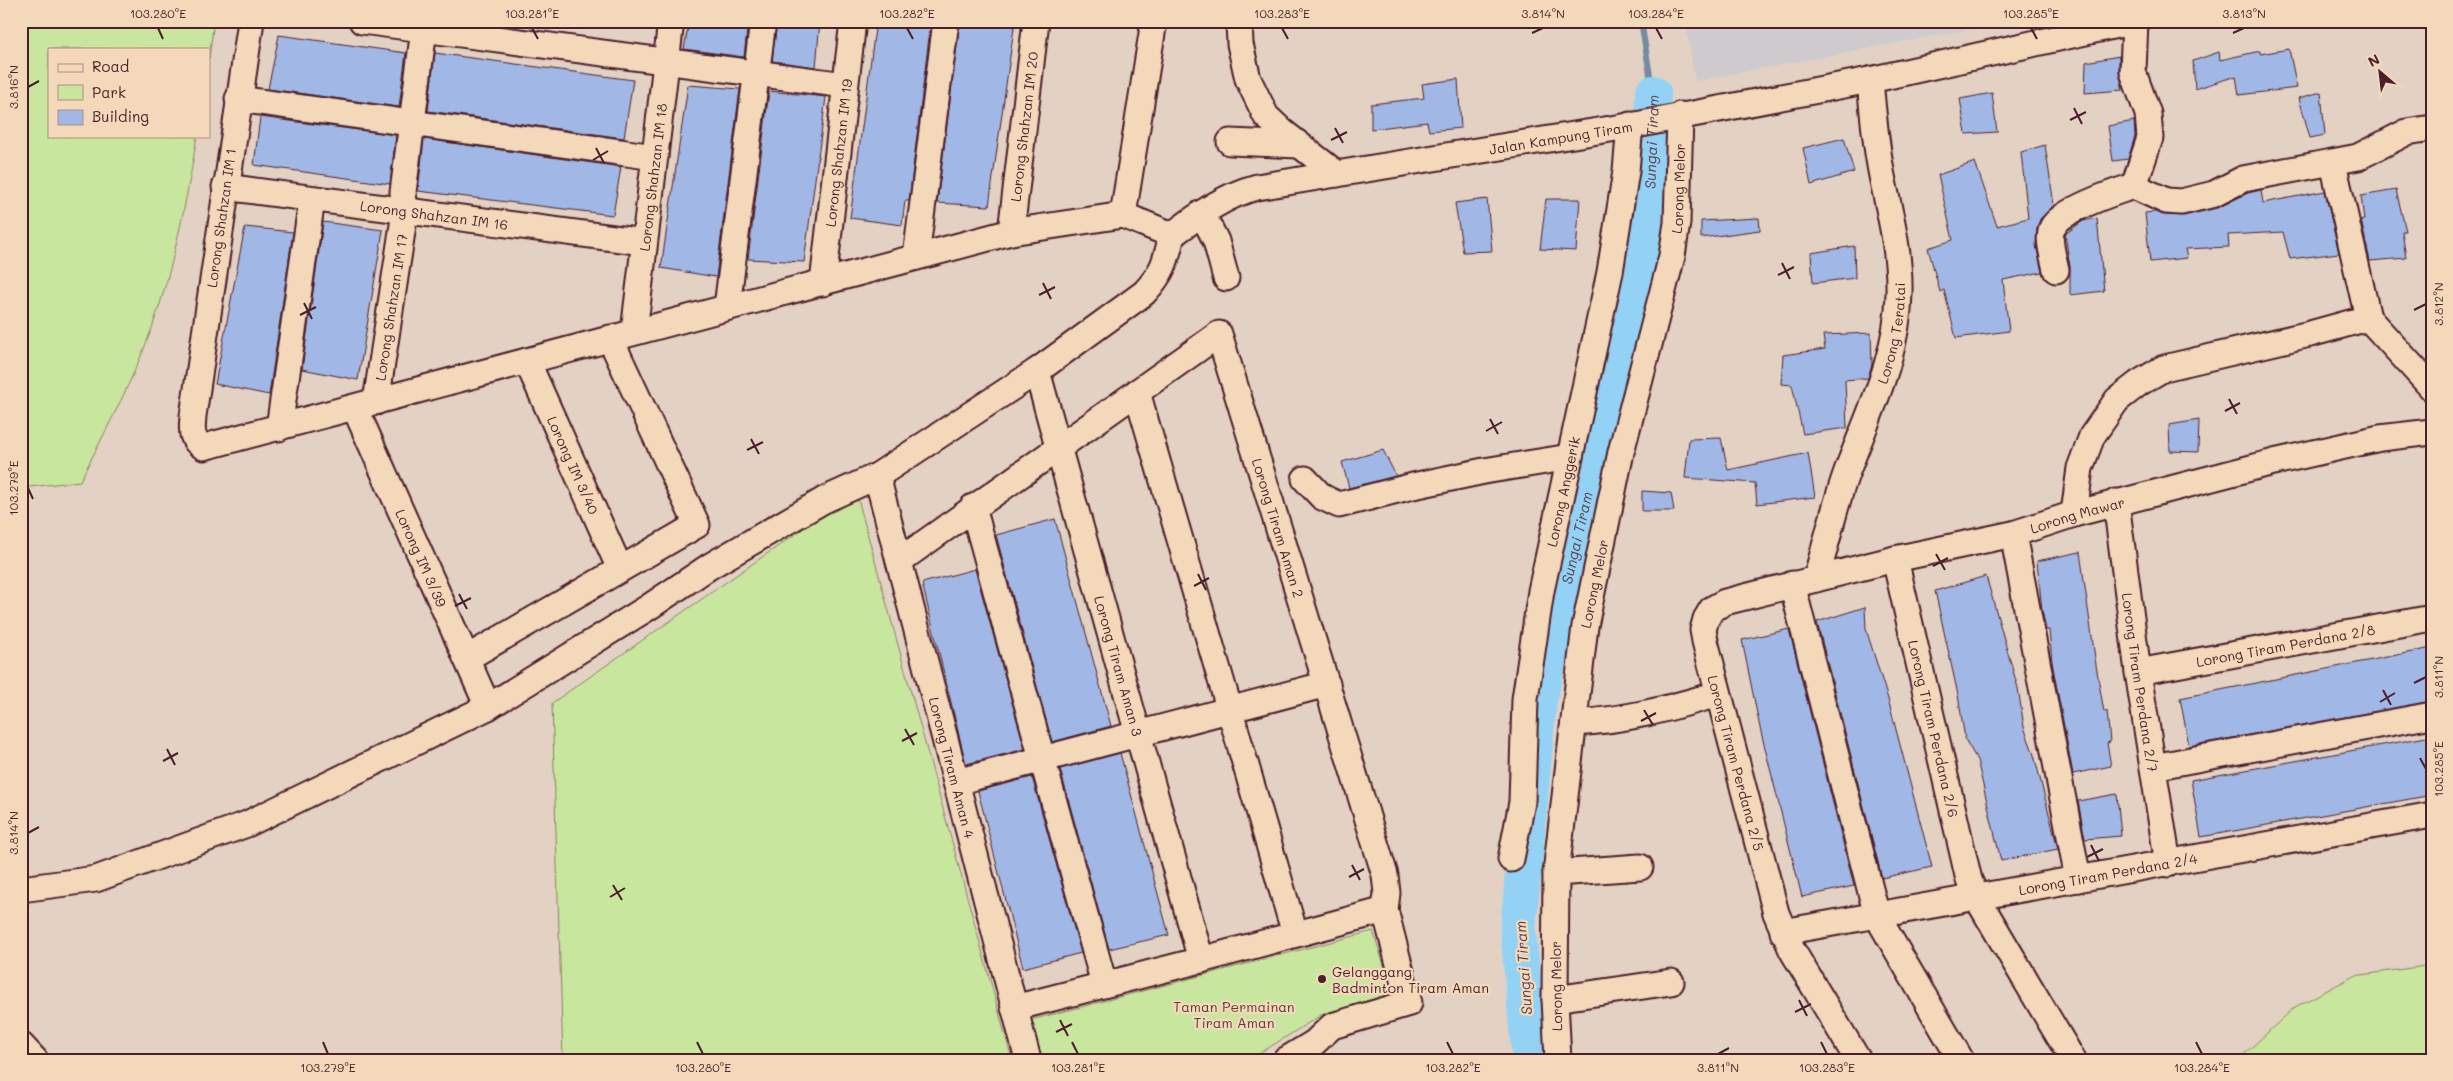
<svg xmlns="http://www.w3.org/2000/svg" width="2453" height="1081" font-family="Mali,sans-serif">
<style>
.built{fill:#cfcace}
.green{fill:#c8e69d;stroke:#898264}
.water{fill:#94d2f5;stroke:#768aa4}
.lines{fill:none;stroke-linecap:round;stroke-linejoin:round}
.stream{stroke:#768aa4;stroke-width:6}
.river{stroke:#94d2f5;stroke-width:36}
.building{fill:#a1b8e6;stroke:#4a1f2b}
.minor-casing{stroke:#4a1f2b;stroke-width:29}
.minor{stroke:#f3d9ba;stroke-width:25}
.ticks{fill:none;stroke:#4a1f2b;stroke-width:2}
.poi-dot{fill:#4a1f2b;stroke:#f3d9ba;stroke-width:2}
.labels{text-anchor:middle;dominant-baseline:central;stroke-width:4.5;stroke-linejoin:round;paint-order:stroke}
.street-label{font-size:14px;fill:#4a1f2b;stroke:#f3d9ba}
.poi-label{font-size:14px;fill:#4a1f2b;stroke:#f3d9ba;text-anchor:start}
.park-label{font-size:14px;fill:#5d3d3c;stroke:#f3d9ba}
.water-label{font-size:15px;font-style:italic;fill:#594353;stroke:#f3d9ba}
.neatline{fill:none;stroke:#4a1f2b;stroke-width:2}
.ticks-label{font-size:12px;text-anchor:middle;fill:#4a1f2b}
</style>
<rect width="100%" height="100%" fill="#e3d2c3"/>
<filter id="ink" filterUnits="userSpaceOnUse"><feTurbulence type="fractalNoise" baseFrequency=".02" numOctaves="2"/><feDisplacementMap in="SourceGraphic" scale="10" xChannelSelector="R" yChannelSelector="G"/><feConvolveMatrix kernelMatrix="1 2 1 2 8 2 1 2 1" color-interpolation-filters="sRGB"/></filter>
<g filter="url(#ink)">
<path class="built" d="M1685,21H2014L1695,81Z"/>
<path class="green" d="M21,21H214L209,58V49H49V136H197C188,193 177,249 160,304C141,366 109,424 80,481L21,488Z
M856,492L1012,1060H563L552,703Z
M1373,931L1393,993L1321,1015L1249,1060H1036L1027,1021Z
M2432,965V1060H2238L2295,1007L2354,976Z"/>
<path class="water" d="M1518,929L1536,1060H1525Z"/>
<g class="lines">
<path class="stream" d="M1641,21L1653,93"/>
<path class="river" id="s1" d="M1530,1060L1518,929L1539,700L1648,228L1653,93"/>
</g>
<path class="building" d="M689,21H748L744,57L684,49Z
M777,21H820L816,67L772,61Z
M876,21H931L909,201H905L902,225L850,218Z
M960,21H1015L989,206L937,203Z
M279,35L406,53L399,107L268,89Z
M2289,49L2297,88L2239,95L2236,76L2195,89L2193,61L2219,52L2220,60L2260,51V54Z
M435,53L633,80L624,138L428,111Z
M2119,56V72L2123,90L2085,93L2086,62Z
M1458,79L1461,128L1429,131L1427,122L1371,129V104L1424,98L1422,84Z
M688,85L740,89L716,277L661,268Z
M769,91L826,97L804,262L748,259Z
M2321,92L2325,135L2310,138L2299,98Z
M1992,93L1997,132L1966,134L1960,99Z
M260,117L396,135L390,184L254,165Z
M2134,121L2135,136L2128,159L2113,161L2108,126Z
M1844,138L1854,172L1811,185L1803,148Z
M424,139L621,167L613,215L418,191Z
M2045,145L2054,205L2040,219L2037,229L2036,245L2042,272L2003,280L2009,331L1956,338L1944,290L1940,292L1928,248L1953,240L1938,175L1975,162L1997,226L2028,218L2021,152Z
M2261,190L2263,203L2325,191L2339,253L2290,259L2283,232L2228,235L2229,247L2185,249L2187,258L2150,262L2145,213L2155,212L2165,215L2184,216L2217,208L2248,193Z
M2396,190L2406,231H2402L2406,258L2370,261L2361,220H2364L2361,196Z
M1487,199L1492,251L1463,252L1455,203Z
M1546,199H1580L1576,251L1540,249Z
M1759,218L1760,230L1701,238V221Z
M2097,218L2104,291L2070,295V267L2065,234L2083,221Z
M323,222L383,230L358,380L302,369Z
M245,227L293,232L269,395L215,384Z
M1854,246L1855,278L1813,283L1811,253Z
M1871,333L1872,364L1868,378L1845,380L1847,428L1803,434L1792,385L1781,384L1783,355L1825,349L1823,335Z
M2199,420L2198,452L2170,451L2169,425Z
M1721,438L1728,470L1808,453L1815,497L1757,504L1755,483L1685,478L1689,439Z
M1383,450L1396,476L1349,488L1342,462Z
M1642,491L1671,493L1674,511H1642Z
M1055,519L1111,726L1052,742L996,535Z
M2080,552L2096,665L2104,712L2107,711L2110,742L2107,743L2111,766L2073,774L2052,662L2049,630H2046L2042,610L2037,561Z
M975,569L1025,749L966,764L922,583Z
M1986,576L2018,688L2024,727L2034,755L2058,849L2001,861L1977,760L1965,739L1958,695L1935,591Z
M1865,607L1866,629L1888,699L1932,867L1882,878L1817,622Z
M1789,629L1854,886L1802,897L1760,728L1742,640Z
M2432,648V701L2189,746L2180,698Z
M2432,736V795L2201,837L2191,780Z
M1120,753L1169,935L1109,949L1060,769Z
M1032,777L1081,953L1023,968L978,791Z
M2117,794L2121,836L2085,839L2078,801Z"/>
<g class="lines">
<defs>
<g id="minor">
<path d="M251,21L193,416C192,430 190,440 204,447L1011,232L1123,215L1172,235"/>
<path d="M362,21L845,85"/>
<path d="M1239,21L1240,44L1248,79L1266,116L1283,132L1337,174"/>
<path d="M238,99L655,157"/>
<path d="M1230,142L1299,145"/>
<path d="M2333,163L2368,318L2432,388"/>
<path d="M2134,186L2166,201L2181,202L2214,194L2243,179L2358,157L2407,132L2432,128"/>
<path id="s2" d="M225,187L644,242"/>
<path d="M1202,213L1216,241L1226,278"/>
<path d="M1123,215L1154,21"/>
<path id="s3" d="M1011,232L1036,21"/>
<path id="s4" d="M1172,235C1199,215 1223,196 1257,187L1641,124L1870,80L2135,21L2133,72L2148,114L2150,138L2134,186C2115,192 2060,210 2052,228C2047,240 2054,258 2056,270"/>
<path d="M916,257L946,21"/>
<path id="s5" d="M823,283L853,21"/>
<path d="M727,307L763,21"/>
<path id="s6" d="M634,332L671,21"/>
<path id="s7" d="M527,361L620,569"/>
<path id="s8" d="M1037,371L1201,960"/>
<path d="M1137,392L1295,934"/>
<path id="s9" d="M376,402L405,212L403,192L425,21"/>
<path id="s10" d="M355,408L488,707"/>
<path d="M279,428L312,199"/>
<path id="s11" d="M877,476L1028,1060"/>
<path d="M1305,479L1322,497L1339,505L1413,486L1484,471L1570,457"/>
<path id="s12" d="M2116,502L2138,672L2168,864"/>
<path d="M973,507L1104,984"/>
<path d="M2074,514L2080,468L2092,436L2117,400L2139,383L2164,368L2310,334L2368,318"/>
<path d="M2013,534L2078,879"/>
<path id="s13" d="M1895,559L1969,880L1977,898L2073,1060"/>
<path id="s14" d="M899,561L1219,334L1385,875L1387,893L1385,910L1409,1003L1332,1026L1314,1043L1286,1060"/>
<path id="s15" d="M1816,579C1826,545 1834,508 1846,474C1868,415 1898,357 1899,293C1900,255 1891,218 1883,181C1876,148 1873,114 1870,80"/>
<path d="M1792,584L1877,916L1961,1060"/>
<path d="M467,658L697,525L610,338"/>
<path id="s16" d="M2138,672L2432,618"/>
<path d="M1574,723C1628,720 1666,709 1718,694"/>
<path d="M2153,767L2432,715"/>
<path d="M956,782L1327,684"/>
<path id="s17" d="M1511,859L1522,802L1525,699L1541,591L1610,272L1626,171L1630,125"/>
<path d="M1556,873L1640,867"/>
<path d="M21,889L96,879L247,824L488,707L649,607L710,566L824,500L877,476L1037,371L1144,293C1163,273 1166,261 1172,235"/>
<path id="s18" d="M1783,932L2432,815"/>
<path d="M1555,999L1671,982"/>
<path d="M1014,1008L1201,960L1385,910"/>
<path d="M21,1045L35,1060"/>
<path id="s19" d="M1558,1060L1555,999L1556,873L1585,626L1621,452L1672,256L1677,223L1680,115"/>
<path id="s20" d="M1858,1060L1792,950L1776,913L1705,641L1703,630L1706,619L1712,609L1725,602L1895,559L2013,534L2074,514L2274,462L2380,438L2432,432"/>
</g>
</defs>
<use href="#minor" class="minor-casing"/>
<use href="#minor" class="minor"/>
</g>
</g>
<path class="ticks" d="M158,28L163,39M532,28L538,39M907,28L913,39M1282,28L1288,39M1656,28L1662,39M2031,28L2037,39M1532,33L1543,28M2233,33L2244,28M28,87L39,81M2074,108L2082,124M2070,120L2086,112M1335,128L1343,143M1331,140L1347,132M596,148L604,163M593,160L608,151M1782,263L1790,279M1778,275L1794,267M1043,283L1051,299M1039,295L1055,287M304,303L312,319M2414,310L2426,304M300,315L316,307M2229,399L2237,414M2225,411L2240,403M1490,419L1498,434M1486,431L1502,422M751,439L759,454M747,450L763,442M28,488L33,499M1936,554L1945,570M1933,566L1948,558M1198,574L1206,590M1194,586L1209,578M459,594L467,609M455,606L471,598M2414,683L2426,677M2383,690L2391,705M2380,702L2395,693M1644,710L1653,725M1641,721L1656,713M905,729L914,745M902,741L917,733M167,749L175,765M2420,758L2426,769M163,761L178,753M28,833L39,827M2091,845L2099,861M2087,857L2103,849M1352,865L1360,880M1349,877L1364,869M613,885L622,900M610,897L625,888M1799,1000L1807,1016M1795,1012L1811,1004M1060,1020L1068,1036M1056,1032L1072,1024M323,1042L328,1054M697,1042L703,1054M1072,1042L1078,1054M1447,1042L1453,1054M1821,1042L1827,1054M2196,1042L2202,1054M1718,1054L1729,1048"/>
<circle class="poi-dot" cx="1322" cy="979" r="5"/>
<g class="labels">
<g class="street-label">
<text stroke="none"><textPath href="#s3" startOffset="106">Lorong Shahzan IM 20</textPath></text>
<text stroke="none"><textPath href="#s4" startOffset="406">Jalan Kampung Tiram</textPath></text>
<text stroke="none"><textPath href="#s5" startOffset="131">Lorong Shahzan IM 19</textPath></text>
<text stroke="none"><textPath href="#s6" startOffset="156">Lorong Shahzan IM 18</textPath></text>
<text stroke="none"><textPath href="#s19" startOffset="884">Lorong Melor</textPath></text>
<text stroke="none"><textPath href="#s2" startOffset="211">Lorong Shahzan IM 16</textPath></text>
<text transform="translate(221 218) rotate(-82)">Lorong Shahzan IM 1</text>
<text stroke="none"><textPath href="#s9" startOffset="96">Lorong Shahzan IM 17</textPath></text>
<text stroke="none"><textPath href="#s15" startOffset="258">Lorong Teratai</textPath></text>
<text stroke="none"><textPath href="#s7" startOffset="114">Lorong IM 3/40</textPath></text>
<text stroke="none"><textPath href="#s17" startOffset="372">Lorong Anggerik</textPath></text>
<text stroke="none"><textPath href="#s20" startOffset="862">Lorong Mawar</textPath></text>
<text stroke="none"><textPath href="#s14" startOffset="595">Lorong Tiram Aman 2</textPath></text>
<text stroke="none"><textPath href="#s10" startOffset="164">Lorong IM 3/39</textPath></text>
<text stroke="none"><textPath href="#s19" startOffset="479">Lorong Melor</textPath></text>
<text stroke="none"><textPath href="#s16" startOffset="150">Lorong Tiram Perdana 2/8</textPath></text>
<text stroke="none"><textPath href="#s8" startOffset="306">Lorong Tiram Aman 3</textPath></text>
<text stroke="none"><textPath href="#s12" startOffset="182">Lorong Tiram Perdana 2/7</textPath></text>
<text stroke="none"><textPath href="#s13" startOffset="174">Lorong Tiram Perdana 2/6</textPath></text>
<text transform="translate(1736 763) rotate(75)">Lorong Tiram Perdana 2/5</text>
<text stroke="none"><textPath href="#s11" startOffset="301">Lorong Tiram Aman 4</textPath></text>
<text stroke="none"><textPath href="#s18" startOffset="330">Lorong Tiram Perdana 2/4</textPath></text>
<text transform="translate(1556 986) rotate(-91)">Lorong Melor</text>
</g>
<g class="poi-label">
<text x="1332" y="971">Gelanggang<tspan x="1332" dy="16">Badminton Tiram Aman</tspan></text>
</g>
<g class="park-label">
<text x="1234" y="1006">Taman Permainan<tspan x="1234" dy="16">Tiram Aman</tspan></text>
</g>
<g class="water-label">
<text stroke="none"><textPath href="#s1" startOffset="932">Sungai Tiram</textPath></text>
<text stroke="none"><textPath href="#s1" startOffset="528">Sungai Tiram</textPath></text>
<text transform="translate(1523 968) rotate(-94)">Sungai Tiram</text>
</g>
</g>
<rect width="2453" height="1081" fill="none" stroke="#f3d9ba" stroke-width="55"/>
<rect x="48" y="48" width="162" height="90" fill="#f3d9ba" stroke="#af8f81"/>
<rect x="58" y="64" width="25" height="8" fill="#f3d9ba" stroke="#af8f81"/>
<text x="92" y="72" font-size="15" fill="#4a1f2b">Road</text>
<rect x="58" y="85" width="25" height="15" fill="#c8e69d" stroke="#af8f81"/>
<text x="92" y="98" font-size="15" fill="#4a1f2b">Park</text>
<rect x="58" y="110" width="25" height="15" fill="#a1b8e6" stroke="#af8f81"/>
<text x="92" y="122" font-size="15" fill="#4a1f2b">Building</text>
<g transform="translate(2380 72) rotate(332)" stroke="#f3d9ba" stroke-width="4" paint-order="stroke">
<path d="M0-4L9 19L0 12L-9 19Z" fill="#4a1f2b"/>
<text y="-8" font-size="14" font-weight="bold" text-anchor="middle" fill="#4a1f2b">N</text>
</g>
<rect x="28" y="28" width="2398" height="1026" class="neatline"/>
<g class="ticks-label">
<text x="158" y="18">103.280°E</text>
<text x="532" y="18">103.281°E</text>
<text x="907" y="18">103.282°E</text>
<text x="1282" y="18">103.283°E</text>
<text x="1543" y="18">3.814°N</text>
<text x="1656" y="18">103.284°E</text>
<text x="2031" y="18">103.285°E</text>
<text x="2244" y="18">3.813°N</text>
<text transform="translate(14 87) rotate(-90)" y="4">3.816°N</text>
<text transform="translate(2439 304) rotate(-90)" y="4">3.812°N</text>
<text transform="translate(14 488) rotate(-90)" y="4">103.279°E</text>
<text transform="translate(2439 677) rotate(-90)" y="4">3.811°N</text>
<text transform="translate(2439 769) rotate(-90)" y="4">103.285°E</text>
<text transform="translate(14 833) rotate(-90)" y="4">3.814°N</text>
<text x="328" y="1072">103.279°E</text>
<text x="703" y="1072">103.280°E</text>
<text x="1078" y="1072">103.281°E</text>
<text x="1453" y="1072">103.282°E</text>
<text x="1718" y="1072">3.811°N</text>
<text x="1827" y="1072">103.283°E</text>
<text x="2202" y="1072">103.284°E</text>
</g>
</svg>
